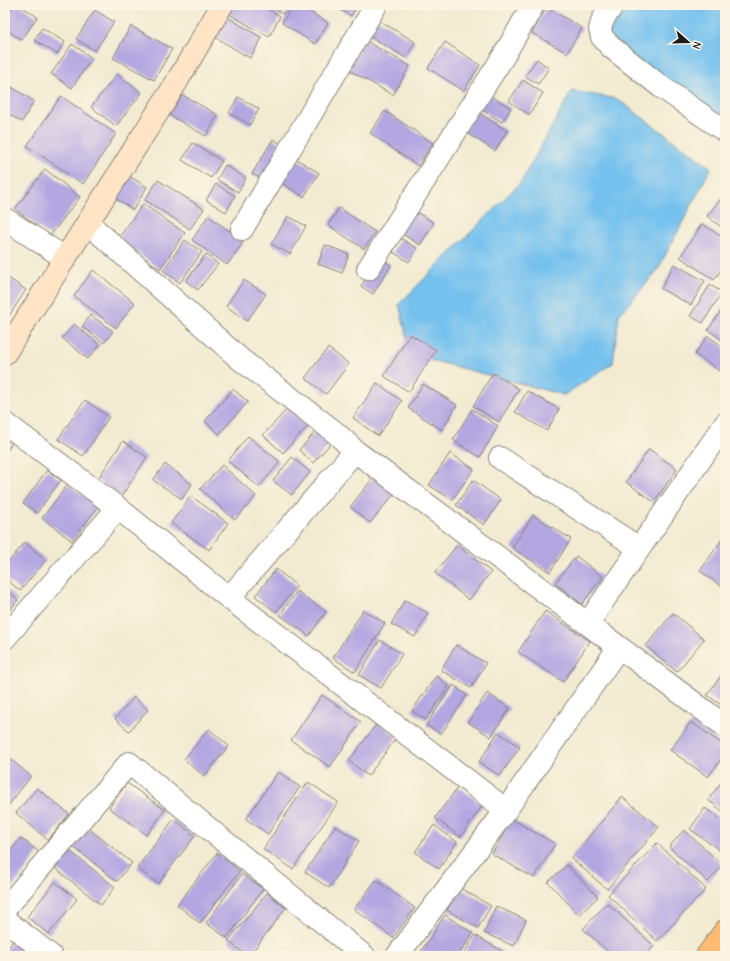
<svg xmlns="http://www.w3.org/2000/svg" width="730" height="961" font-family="'Comic Neue',sans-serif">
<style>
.water{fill:#74c1ee;stroke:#486e85}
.building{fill:#b3a7e1}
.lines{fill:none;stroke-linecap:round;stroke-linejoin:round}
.street-casing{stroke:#878476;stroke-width:24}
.secondary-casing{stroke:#878476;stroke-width:24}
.primary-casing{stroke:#878476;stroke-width:24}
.street{stroke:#fff;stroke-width:22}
.secondary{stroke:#ffe4c6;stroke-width:22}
.primary{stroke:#ffbb71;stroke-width:22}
</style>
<rect width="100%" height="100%" fill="#fcf5e5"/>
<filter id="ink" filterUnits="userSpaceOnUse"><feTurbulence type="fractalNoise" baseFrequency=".025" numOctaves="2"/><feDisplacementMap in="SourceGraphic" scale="8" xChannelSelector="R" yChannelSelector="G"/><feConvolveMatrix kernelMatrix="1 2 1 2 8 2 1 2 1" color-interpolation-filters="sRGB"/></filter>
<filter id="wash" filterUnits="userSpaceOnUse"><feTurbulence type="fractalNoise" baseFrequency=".012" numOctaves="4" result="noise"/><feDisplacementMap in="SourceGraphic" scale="16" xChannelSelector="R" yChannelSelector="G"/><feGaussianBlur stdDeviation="0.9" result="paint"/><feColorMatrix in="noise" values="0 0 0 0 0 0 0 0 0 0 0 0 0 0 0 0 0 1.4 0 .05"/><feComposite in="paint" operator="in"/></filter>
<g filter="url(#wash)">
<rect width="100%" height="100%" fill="#f2ebd1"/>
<path class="water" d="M628,5H725V124L603,40Z
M572,91L617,99L711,168L657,271L619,315L613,363L564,395L411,355L399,304L521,182Z"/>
<g id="blocks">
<path class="building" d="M14,5H20L37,17L22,40L5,29V18Z
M232,5H261L280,16L269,37L227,13Z
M266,5H288L283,14Z
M293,5H298L328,23L315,44L282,23Z
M332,5H358L351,16Z
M547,7L582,28L567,53L532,33Z
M95,10L114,22L95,51L76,39Z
M226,16L262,38L250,58L213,36Z
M375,18L415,42L406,58L366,34Z
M131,26L172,49L154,80L113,58Z
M42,28L65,42L57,54L34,40Z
M364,40L410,66L393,95L347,69Z
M445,42L480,65L464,91L428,68Z
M72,44L92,58L72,88L51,74Z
M537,59L549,68L538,84L525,76Z
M117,74L142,93L116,126L91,107Z
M523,80L543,93L529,115L509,101Z
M5,83L34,101L22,122L5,112Z
M179,93L218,115L206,136L167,114Z
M488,94L511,108L502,122L479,108Z
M61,96L116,134L83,184L27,146Z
M238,97L259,109L250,125L229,113Z
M385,111L433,143L418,166L370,133Z
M477,111L507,131L495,151L464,131Z
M273,139L288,148L267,182L252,174Z
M193,143L222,161L211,178L182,160Z
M290,155L319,173L304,197L275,179Z
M225,165L246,178L238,192L217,180Z
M45,169L80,197L50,236L15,209Z
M126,174L147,187L133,210L112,196Z
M158,180L204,209L190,229L145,200Z
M216,184L235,196L226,212L206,200Z
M725,194V230L707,216Z
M143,204L185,233L160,269L118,239Z
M339,208L375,232L364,249L328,225Z
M410,208L434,223L420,245L396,230Z
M208,216L244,241L227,265L192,240Z
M288,216L306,226L290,254L271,244Z
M702,224L725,239V264L714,280L680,257Z
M400,238L417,248L409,262L393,252Z
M185,240L202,252L180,283L163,270Z
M325,245L349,254L342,273L318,264Z
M206,254L218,264L198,290L186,281Z
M379,258L391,265L373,294L361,286Z
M674,264L705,281L691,305L661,289Z
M93,270L135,303L116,328L74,296Z
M7,277L26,290L7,319L5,318V280Z
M244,280L266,294L247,321L226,306Z
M710,285L722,292L703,323L690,316Z
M725,305V342L708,330Z
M90,315L113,331L104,343L82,327Z
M74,324L100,345L88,359L62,338Z
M410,334L436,350L409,392L384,376Z
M708,336L725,348V375L695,354Z
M328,348L349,364L326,394L305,378Z
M493,373L519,389L499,422L473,406Z
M377,383L402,401L378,436L353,418Z
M423,384L457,405L442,430L408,408Z
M233,389L248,402L219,434L205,421Z
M527,391L559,409L547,431L515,412Z
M85,400L109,417L83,456L58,439Z
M289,407L309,425L283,453L263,435Z
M472,409L498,426L480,457L453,440Z
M317,430L331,443L313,463L299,450Z
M5,436L13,441L5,454Z
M248,436L280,462L259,487L228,461Z
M123,441L147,457L121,497L97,480Z
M649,449L677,469L654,502L626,482Z
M450,453L474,469L452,500L429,485Z
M292,457L310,472L292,495L273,481Z
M165,464L192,484L182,499L153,480Z
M222,465L256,496L235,520L200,489Z
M47,470L61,480L37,513L23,503Z
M374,477L395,493L370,523L350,507Z
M473,480L501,500L484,525L456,505Z
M68,484L98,507L72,541L42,518Z
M191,496L228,523L209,550L171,523Z
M533,515L571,539L550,572L512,548Z
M723,538L725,540V589L700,571Z
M25,542L46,560L20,591L5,578V566Z
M457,545L491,572L469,600L435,573Z
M576,556L603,577L582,604L555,583Z
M276,569L297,586L276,612L255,596Z
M5,588L18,600L5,616Z
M297,591L326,612L309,636L280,615Z
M405,600L428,613L415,637L391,624Z
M363,610L385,623L355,672L333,658Z
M545,611L590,641L563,682L518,652Z
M673,613L704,639L677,672L646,646Z
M380,640L402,654L381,688L359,675Z
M456,645L486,663L471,688L441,670Z
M725,670V706L724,707L707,695Z
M436,676L449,685L426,720L412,711Z
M453,685L467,695L441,734L426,725Z
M487,693L510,708L491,737L468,722Z
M322,695L361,722L330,767L291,740Z
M134,697L148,710L129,731L115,719Z
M378,722L397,737L368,776L349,761Z
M691,722L725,746V754L708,777L670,750Z
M209,729L229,746L204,776L184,759Z
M498,732L520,747L500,776L479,762Z
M5,755L31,776L8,806L5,804Z
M278,772L300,787L268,834L246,819Z
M725,777V813L708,800Z
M308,782L338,802L293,869L263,849Z
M127,783L165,810L147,835L109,808Z
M458,787L483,805L460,837L435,818Z
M37,788L69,814L48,840L16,813Z
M622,797L659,827L607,889L571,858Z
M705,808L725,822V854L690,829Z
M174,819L195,836L158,884L137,868Z
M512,819L555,844L534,878L492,854Z
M434,825L457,842L439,869L415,852Z
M335,826L359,841L329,888L305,872Z
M87,827L132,863L117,881L72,846Z
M684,830L723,865L708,882L669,847Z
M21,838L39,852L5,897V858Z
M657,843L706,889L657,941L608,895Z
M69,850L115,887L101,905L55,868Z
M217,853L240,871L200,923L177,905Z
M567,865L598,897L579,915L548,882Z
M242,874L263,889L227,938L206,923Z
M376,880L415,908L393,938L354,909Z
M55,882L77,899L49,934L27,917Z
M460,888L491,906L478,928L447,910Z
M267,893L286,908L249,956H247L228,941Z
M607,903L654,946L645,956H613L583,929Z
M496,906L526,920L514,946L484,933Z
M445,915L473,933L458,956H418Z
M475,935L510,956H463Z
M13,941L32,956H5V952Z"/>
</g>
</g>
<g filter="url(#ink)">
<use href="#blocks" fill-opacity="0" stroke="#878476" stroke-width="1"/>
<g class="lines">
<defs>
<path id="street" d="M613,5L603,19L600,29L602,37L611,47L660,86L725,131
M5,219L65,258
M88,223L240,359L336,433L355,451L725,726
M242,229L376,5
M368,269L503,57L533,5
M5,423L118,508L229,598L506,810L397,956
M500,458L639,548
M229,598L355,451
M588,623L725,424
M5,638L118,508
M506,810L619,647
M5,909L129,763L364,956
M5,920L51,956"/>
<path id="secondary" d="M5,353L173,88L222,5"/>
<path id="primary" d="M707,956L725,931"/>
</defs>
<use href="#street" class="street-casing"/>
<use href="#secondary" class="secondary-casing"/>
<use href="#primary" class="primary-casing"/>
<use href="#street" class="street"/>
<use href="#secondary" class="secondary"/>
<use href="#primary" class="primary"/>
</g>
</g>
<rect width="730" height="961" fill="none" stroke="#fcf5e5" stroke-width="20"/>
<g transform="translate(688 42) rotate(110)" stroke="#fcf5e5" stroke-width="3" paint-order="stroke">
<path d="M0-3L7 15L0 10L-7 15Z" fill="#1c1c1c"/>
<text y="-6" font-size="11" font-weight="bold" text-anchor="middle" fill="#1c1c1c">N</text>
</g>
</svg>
